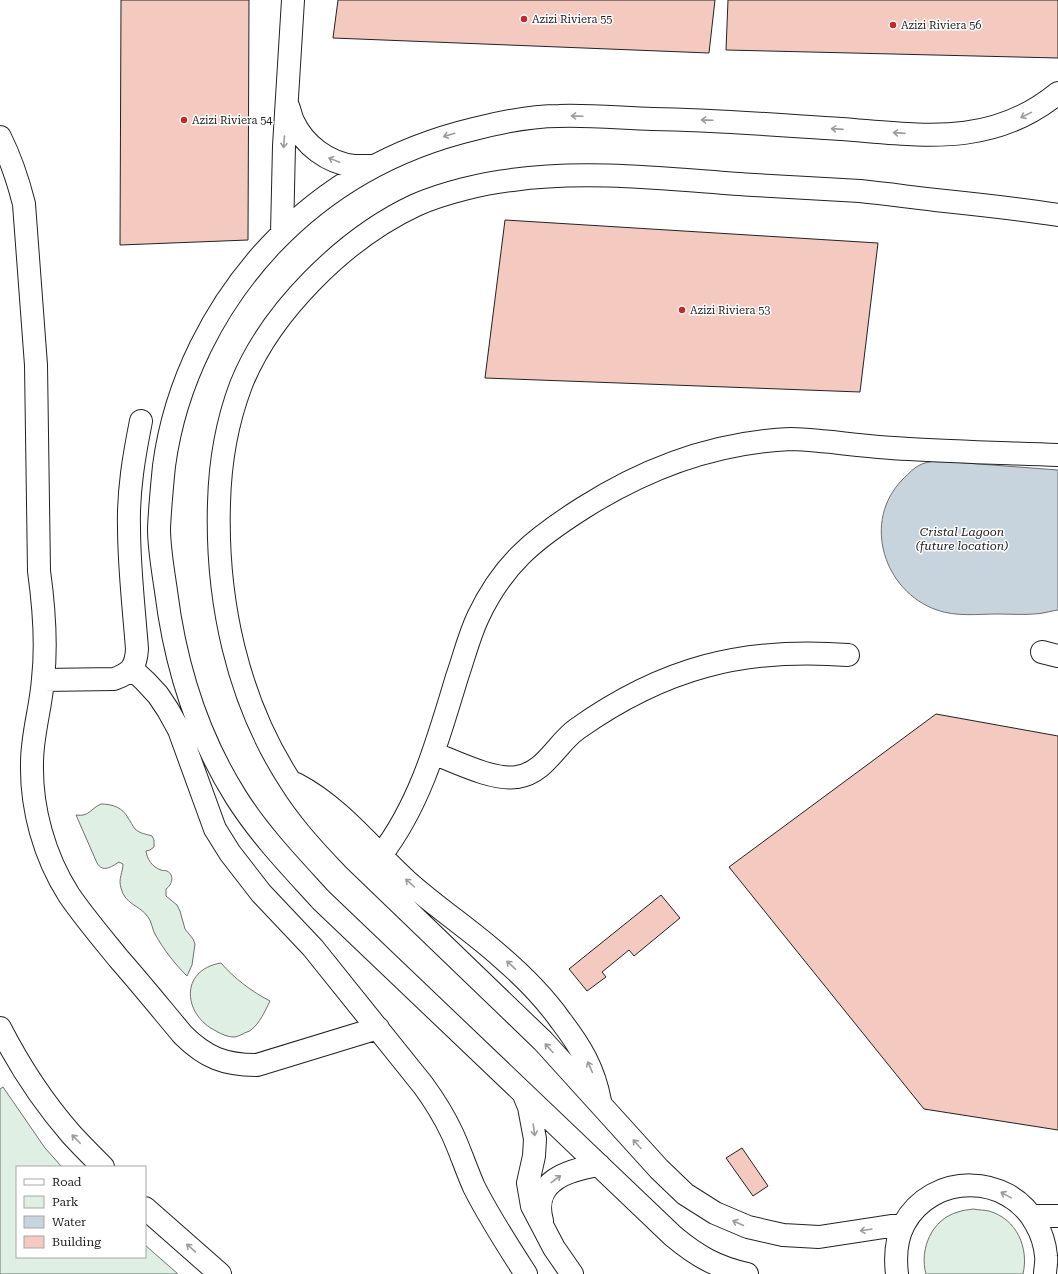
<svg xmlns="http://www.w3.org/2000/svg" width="1058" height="1274" font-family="'Roboto Serif',serif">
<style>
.green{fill:#e0efe3;stroke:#6f6f6f}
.water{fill:#c7d3dd;stroke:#6f6f6f}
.building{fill:#f3c9c0;stroke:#222}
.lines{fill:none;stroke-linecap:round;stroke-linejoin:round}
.minor-casing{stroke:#222;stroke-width:24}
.highway-casing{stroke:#222;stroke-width:24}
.minor{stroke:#fff;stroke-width:22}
.highway{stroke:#fff;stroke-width:22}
.oneway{stroke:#9c9c9c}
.poi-dot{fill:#c62828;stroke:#fff;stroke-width:1.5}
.labels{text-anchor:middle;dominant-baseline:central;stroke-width:3;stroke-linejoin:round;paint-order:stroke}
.poi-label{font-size:11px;fill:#222;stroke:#fff;text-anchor:start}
.water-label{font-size:12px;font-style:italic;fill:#222;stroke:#fff}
</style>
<rect width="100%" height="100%" fill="#fff"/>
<path class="green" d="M101,804C113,804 123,808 128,818C131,822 132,825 135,829C141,834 146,834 152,836L154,840V847L150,850L146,851C147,859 152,867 161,870C162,871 165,870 167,871C175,875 172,885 166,889V896L177,905L180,911L185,929L193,939L195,944L192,965L187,976C174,963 164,950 155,934C152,929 152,922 148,917C140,905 125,905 121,888C118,879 123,872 123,864L119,862C111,867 103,873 97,863L76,815C89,817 90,809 101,804Z
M221,963C235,979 251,991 270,1001C265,1011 260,1023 251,1030C249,1032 245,1032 243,1034C240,1035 237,1037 234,1037C228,1037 221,1034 216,1031C183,1015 179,970 221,963Z
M3,1087L45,1148L62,1167H17V1257H145V1245L178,1274H0V1089Z
M973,1209C979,1210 984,1210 989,1211C1017,1219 1029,1248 1023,1274H926C919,1249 932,1219 958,1212C963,1210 968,1210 973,1209Z"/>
<path class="water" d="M939,461L1058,470V610C1050,611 1042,614 1034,614C1022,615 1010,614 998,614C978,614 956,617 937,610C884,592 861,521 903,479C916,466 920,462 939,461Z"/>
<path class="building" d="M121,0H249L248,240L120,245Z
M338,0H715L709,53L333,38Z
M728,0H1058V58L726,50Z
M505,220L878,243L860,392L485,378Z
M936,714L1058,736V1130L924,1109L729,867Z
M661,895L680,918L634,956L629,950L602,972L606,977L587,991L569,969Z
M742,1148L768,1186L753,1196L726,1158Z"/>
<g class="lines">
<defs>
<path id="minor" d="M288,106C290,111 291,117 293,121C304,145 328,163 354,166C360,166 366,166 373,166
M0,137C11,159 18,180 24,204L36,365L39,571C44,607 47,643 43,679C41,708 32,734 32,763C31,808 44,856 69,895C84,917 102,938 119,959C141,984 162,1010 183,1035C206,1058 225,1065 257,1065L378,1028
M282,233L284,146L293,0
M1042,652L1058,656
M132,669L145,681L158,695L168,710L179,730L215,829L230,853L261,893L313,948L423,1085C434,1100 444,1116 452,1133C460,1150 466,1169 474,1187C489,1217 508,1246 526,1274
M43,680L114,679C131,673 136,667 137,649C134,609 129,568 129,527C128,491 134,456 141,421
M433,753C456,762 494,781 517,777C545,773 556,744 577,729C663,668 743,647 848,655
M296,784C340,807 371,848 407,881C437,908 471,930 501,957C523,976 544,997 561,1021C581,1047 594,1069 600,1101
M381,855C421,803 438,739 457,677C464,657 469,636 478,617C503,564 534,539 583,508C646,468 716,442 791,439C805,439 818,441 832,442C857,445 883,448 909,449C958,452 1008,453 1058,455
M524,1095L529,1107L535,1139L534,1156L528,1183L532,1206L554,1248L572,1274
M1032,1216H1058
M542,1221C531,1181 568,1170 599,1165
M904,1224L819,1237L783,1235L748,1227L715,1213L685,1194L659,1169L543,1041L353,858C330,834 308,810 290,781C237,699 216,600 219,503C220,463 227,422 241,385C270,312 345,238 416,205C443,193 484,183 512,180C590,169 676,180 754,185C789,187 825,189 860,191C889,194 917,198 945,201C983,205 1021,209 1058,215
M747,1274C716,1267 697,1256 673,1236L321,900C291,867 260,835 236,797C197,735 175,663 166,591C163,570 159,549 159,528C160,507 162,486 164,466C175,383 215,304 272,244C328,185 395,148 474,129C501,122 530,116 559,116C590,115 621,118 653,119C716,120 778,125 841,129C921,135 991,148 1058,93
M897,1274C895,1257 896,1239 904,1224C932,1172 1009,1173 1036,1224C1042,1234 1045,1245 1046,1256C1047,1262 1045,1268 1045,1274"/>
<path id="highway" d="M0,1028C19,1065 43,1102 71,1134C81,1145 92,1156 103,1167
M145,1208L220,1274"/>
</defs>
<use href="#minor" class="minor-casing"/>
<use href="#highway" class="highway-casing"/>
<use href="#minor" class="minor"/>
<use href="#highway" class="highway"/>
</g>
<defs><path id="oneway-shaft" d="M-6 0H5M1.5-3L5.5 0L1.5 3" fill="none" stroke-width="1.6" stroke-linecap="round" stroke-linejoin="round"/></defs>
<g class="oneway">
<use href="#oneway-shaft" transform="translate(1026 115) rotate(154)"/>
<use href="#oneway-shaft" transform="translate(577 116) rotate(-178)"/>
<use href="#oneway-shaft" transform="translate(707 120) rotate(-178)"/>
<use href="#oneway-shaft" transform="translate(837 129) rotate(-176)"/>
<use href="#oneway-shaft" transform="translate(899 133) rotate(-176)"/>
<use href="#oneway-shaft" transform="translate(449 135) rotate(164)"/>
<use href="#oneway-shaft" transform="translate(284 142) rotate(94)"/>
<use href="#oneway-shaft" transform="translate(334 160) rotate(-158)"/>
<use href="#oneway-shaft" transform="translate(410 883) rotate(-138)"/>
<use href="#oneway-shaft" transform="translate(511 965) rotate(-137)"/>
<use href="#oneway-shaft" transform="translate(549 1048) rotate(-132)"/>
<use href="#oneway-shaft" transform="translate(590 1067) rotate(-114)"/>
<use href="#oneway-shaft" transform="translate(534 1130) rotate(82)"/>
<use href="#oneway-shaft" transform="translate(76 1139) rotate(-134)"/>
<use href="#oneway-shaft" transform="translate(637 1144) rotate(-132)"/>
<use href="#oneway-shaft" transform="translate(556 1179) rotate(-37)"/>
<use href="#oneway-shaft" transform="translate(1006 1195) rotate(-151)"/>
<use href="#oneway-shaft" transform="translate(738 1223) rotate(-156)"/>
<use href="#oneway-shaft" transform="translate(866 1230) rotate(171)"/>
<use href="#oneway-shaft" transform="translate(191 1248) rotate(-139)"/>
</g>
<g class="poi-dot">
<circle cx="524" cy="19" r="4"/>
<circle cx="893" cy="25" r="4"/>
<circle cx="184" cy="120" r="4"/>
<circle cx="682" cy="310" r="4"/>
</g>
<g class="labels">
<g class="poi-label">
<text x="532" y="19">Azizi Riviera 55</text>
<text x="901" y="25">Azizi Riviera 56</text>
<text x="192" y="120">Azizi Riviera 54</text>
<text x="690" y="310">Azizi Riviera 53</text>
</g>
<g class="water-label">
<text x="962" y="532">Cristal Lagoon<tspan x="962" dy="14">(future location)</tspan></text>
</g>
</g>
<rect x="16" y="1166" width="130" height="92" fill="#ffffff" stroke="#a7a7a7"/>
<rect x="24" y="1179" width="20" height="6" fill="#ffffff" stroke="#a7a7a7"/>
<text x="52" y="1186" font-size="12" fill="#222222">Road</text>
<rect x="24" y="1196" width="20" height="12" fill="#e0efe3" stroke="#a7a7a7"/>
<text x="52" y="1206" font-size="12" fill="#222222">Park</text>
<rect x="24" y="1216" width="20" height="12" fill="#c7d3dd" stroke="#a7a7a7"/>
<text x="52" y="1226" font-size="12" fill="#222222">Water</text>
<rect x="24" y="1236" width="20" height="12" fill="#f3c9c0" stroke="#a7a7a7"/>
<text x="52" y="1246" font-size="12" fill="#222222">Building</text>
</svg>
